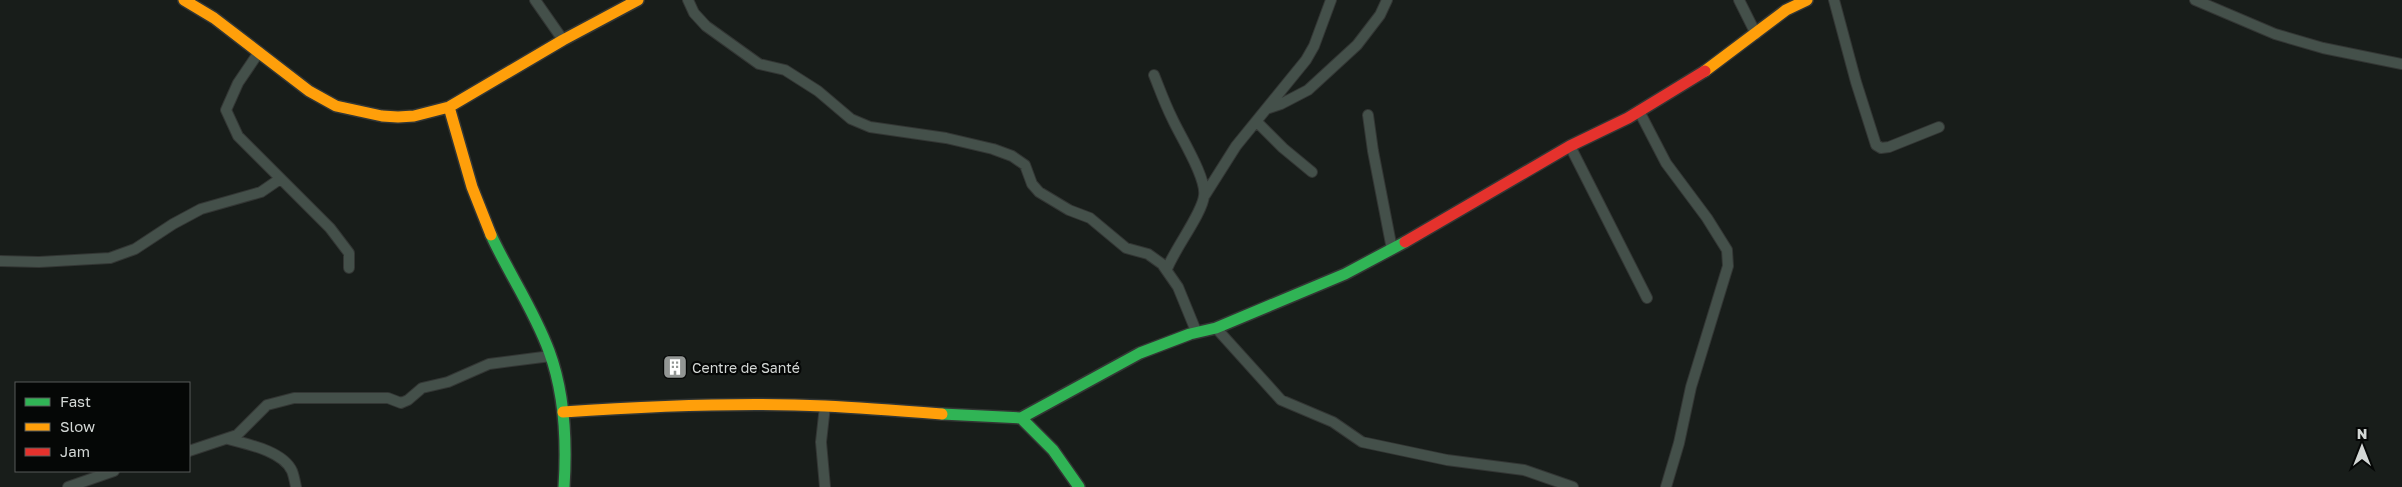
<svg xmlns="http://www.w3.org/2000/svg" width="2402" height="487" font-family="'Golos Text',sans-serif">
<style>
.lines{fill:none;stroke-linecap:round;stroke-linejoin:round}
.street-casing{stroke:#333634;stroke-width:12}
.fast-casing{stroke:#333634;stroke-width:14}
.slow-casing{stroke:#333634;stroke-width:14}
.jam-casing{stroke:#333634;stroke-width:14}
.street{stroke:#44504a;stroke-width:10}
.fast{stroke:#30b455;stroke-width:11}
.slow{stroke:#ff9f0a;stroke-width:11}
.jam{stroke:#e5322d;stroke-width:11}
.labels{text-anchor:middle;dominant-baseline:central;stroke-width:4.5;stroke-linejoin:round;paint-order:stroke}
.poi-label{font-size:14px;fill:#d3d7d5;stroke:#050706;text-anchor:start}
</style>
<rect width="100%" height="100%" fill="#181d1a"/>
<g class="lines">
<defs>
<path id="street" d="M535,0L563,40
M688,0L694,13L706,26L759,64L785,70L818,91L851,119L870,127L946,138L993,149L1012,156L1025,165L1032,184L1039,192L1069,210L1090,218L1126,248L1148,254L1162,264L1178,287L1196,331
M1739,0L1756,34
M1834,0L1856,82L1876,145L1881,148L1889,147L1939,127
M2195,0L2275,34L2323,48L2402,64
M259,52L238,83L226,110L238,136L330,228L349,253V268
M1154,75C1160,90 1165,104 1172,118C1180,136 1207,178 1204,196C1202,214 1175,248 1167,269
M1269,108L1281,104L1308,90L1357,45L1380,15L1387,0
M1639,111L1666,163L1707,218L1727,250L1728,266L1691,387L1679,443L1666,487
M1368,115L1373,151L1392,249
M1257,122L1283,148L1312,172
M1570,146L1647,298
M1205,195L1236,146L1306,60L1314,46L1331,0
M0,261L39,262L110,258L135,249L173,224L201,209L261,192L280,179
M1216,328L1281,400L1333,422L1362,442L1447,460L1524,470L1573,487
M228,439C247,444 283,451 292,471C294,476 295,482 296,487
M189,451L237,435L267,405L294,398H388L401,403L408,400L422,388L448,382L489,364L551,356
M68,487L114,471
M825,487L821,442L825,406"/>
<path id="fast" d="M491,235C509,274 534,310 549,351C565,394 567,441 564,487
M942,414L1021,418L1053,450L1079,487
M1021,418L1140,353L1190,334L1216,328L1345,274L1405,242"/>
<path id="slow" d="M184,0L214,18L309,91L336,106L382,116L398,117L414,116L449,107
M1705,71L1786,10L1807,0
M491,235L472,187L449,107L563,40L638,0
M563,412C650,406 738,402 825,406C864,408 903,411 942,414"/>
<path id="jam" d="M1405,242L1570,146L1628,118L1705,71"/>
</defs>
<use href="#street" class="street-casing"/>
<use href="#fast" class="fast-casing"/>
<use href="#slow" class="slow-casing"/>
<use href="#jam" class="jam-casing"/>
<use href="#street" class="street"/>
<use href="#fast" class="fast"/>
<use href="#slow" class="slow"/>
<use href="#jam" class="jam"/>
</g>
<defs>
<symbol id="building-square" viewBox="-11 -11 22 22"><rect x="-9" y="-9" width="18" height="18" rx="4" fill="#929694" stroke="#050706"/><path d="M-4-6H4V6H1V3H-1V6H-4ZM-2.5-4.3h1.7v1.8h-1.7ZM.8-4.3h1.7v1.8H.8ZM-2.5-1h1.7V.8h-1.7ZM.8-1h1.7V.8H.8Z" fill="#fff"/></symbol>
</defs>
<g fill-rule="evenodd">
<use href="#building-square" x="661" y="353" width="28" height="28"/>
</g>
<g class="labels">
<g class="poi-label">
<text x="692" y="367">Centre de Santé</text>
</g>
</g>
<rect x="15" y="382" width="175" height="90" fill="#050706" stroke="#575a59"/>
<rect x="25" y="398" width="25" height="8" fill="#30b455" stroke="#575a59"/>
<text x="60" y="407" font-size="15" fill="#d3d7d5">Fast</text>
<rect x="25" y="423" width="25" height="8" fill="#ff9f0a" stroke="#575a59"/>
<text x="60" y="432" font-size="15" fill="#d3d7d5">Slow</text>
<rect x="25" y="448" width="25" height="8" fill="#e5322d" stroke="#575a59"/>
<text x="60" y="457" font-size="15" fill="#d3d7d5">Jam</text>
<g transform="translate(2362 447)" stroke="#050706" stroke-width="4" paint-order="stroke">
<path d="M0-4L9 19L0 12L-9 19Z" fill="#d3d7d5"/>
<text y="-8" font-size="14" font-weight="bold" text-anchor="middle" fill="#d3d7d5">N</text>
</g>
</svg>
